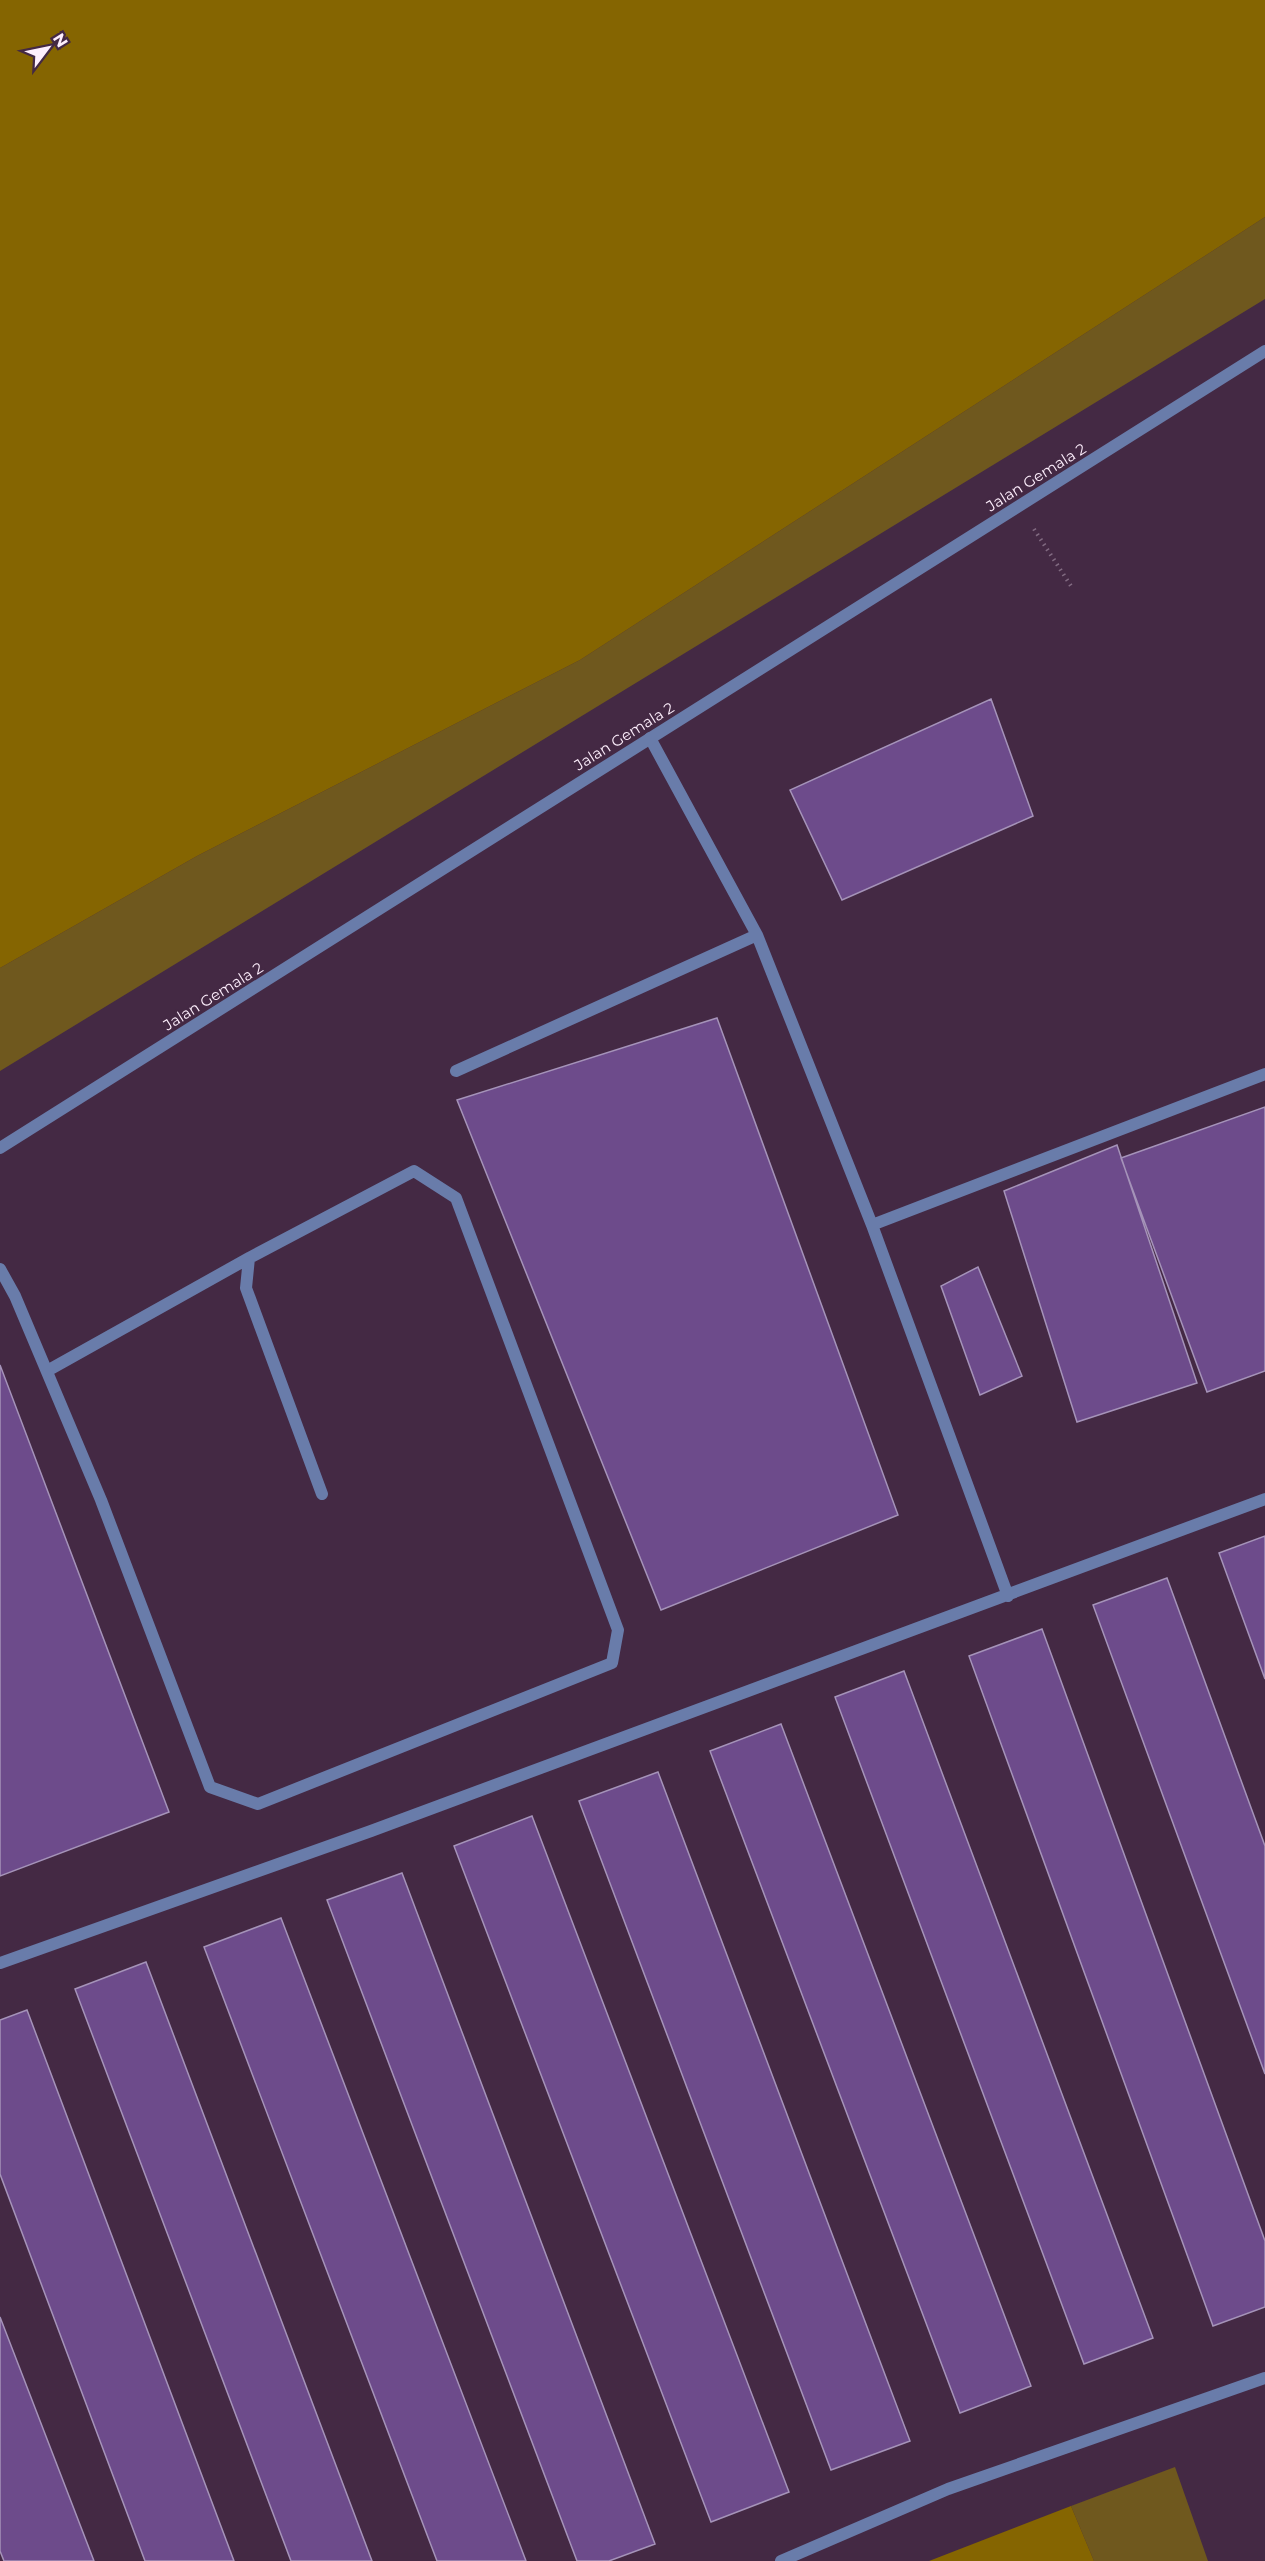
<svg xmlns="http://www.w3.org/2000/svg" width="1265" height="2561" font-family="Montserrat,sans-serif">
<style>
.green{fill:#6f581e}
.forest{fill:#856501}
.building{fill:#6d4b8b;stroke:#a593b9;stroke-width:1.5}
.lines{fill:none;stroke-linecap:round;stroke-linejoin:round}
.path{stroke:#816a81;stroke-width:4;stroke-dasharray:1.5 4.5;stroke-linecap:butt}
.service{stroke:#697caa;stroke-width:12}
.minor{stroke:#697caa;stroke-width:12}
.labels{text-anchor:middle;dominant-baseline:central;stroke-width:4.5;stroke-linejoin:round;paint-order:stroke}
.street-label{font-size:15px;fill:#feeffd;stroke:#442944}
</style>
<rect width="100%" height="100%" fill="#442944"/>
<path class="green" d="M1265,217V299L0,1071V968L197,856L580,660Z
M1175,2467L1208,2561H1094L1071,2506Z"/>
<path class="forest" d="M0,0H1265V217L580,660L197,856L0,968Z
M1071,2506L1094,2561H929Z"/>
<path class="building" d="M991,699L1033,816L842,900L790,790Z
M717,1018L898,1515L661,1610L457,1100Z
M1265,1107V1371L1207,1392L1121,1158Z
M1117,1145L1197,1383L1077,1422L1004,1191Z
M978,1267L1022,1376L980,1395L941,1286Z
M0,1365L169,1812L0,1876Z
M1265,1536V1679L1219,1553Z
M1167,1578L1265,1846V2074L1093,1605Z
M1042,1629L1265,2241V2307L1213,2326L969,1656Z
M904,1671L1153,2338L1084,2364L835,1697Z
M781,1724L1031,2386L960,2413L710,1751Z
M658,1772L910,2441L831,2470L579,1801Z
M532,1816L789,2492L711,2522L454,1846Z
M402,1873L655,2544L609,2561H577L327,1900Z
M281,1918L526,2561H437L204,1947Z
M146,1962L372,2561H291L75,1989Z
M27,2010L234,2561H145L0,2174V2020Z
M0,2317L94,2561H4L0,2551Z"/>
<g class="lines">
<path class="path" d="M1034,529L1073,589"/>
<path class="service" d="M650,738L757,935L872,1225L1008,1596
M456,1071L757,935
M872,1225L1265,1074
M249,1258L246,1288L322,1494
M0,1269L15,1296L101,1500L210,1787L258,1804L612,1663L618,1630L456,1198L414,1171L249,1258L47,1371
M0,1963L371,1831L1265,1499
M781,2561L948,2489L1265,2378"/>
<path class="minor" d="M0,1148L1265,351"/>
</g>
<g class="labels">
<g class="street-label">
<text transform="translate(1036 477) rotate(-32)">Jalan Gemala 2</text>
<text transform="translate(624 736) rotate(-32)">Jalan Gemala 2</text>
<text transform="translate(213 996) rotate(-32)">Jalan Gemala 2</text>
</g>
</g>
<g transform="translate(48 48) rotate(58)" stroke="#442944" stroke-width="4.5" paint-order="stroke">
<path d="M0-4.5L10 22L0 15L-10 22Z" fill="#feeffd"/>
<text y="-9" font-size="16" font-weight="bold" text-anchor="middle" fill="#feeffd">N</text>
</g>
</svg>
